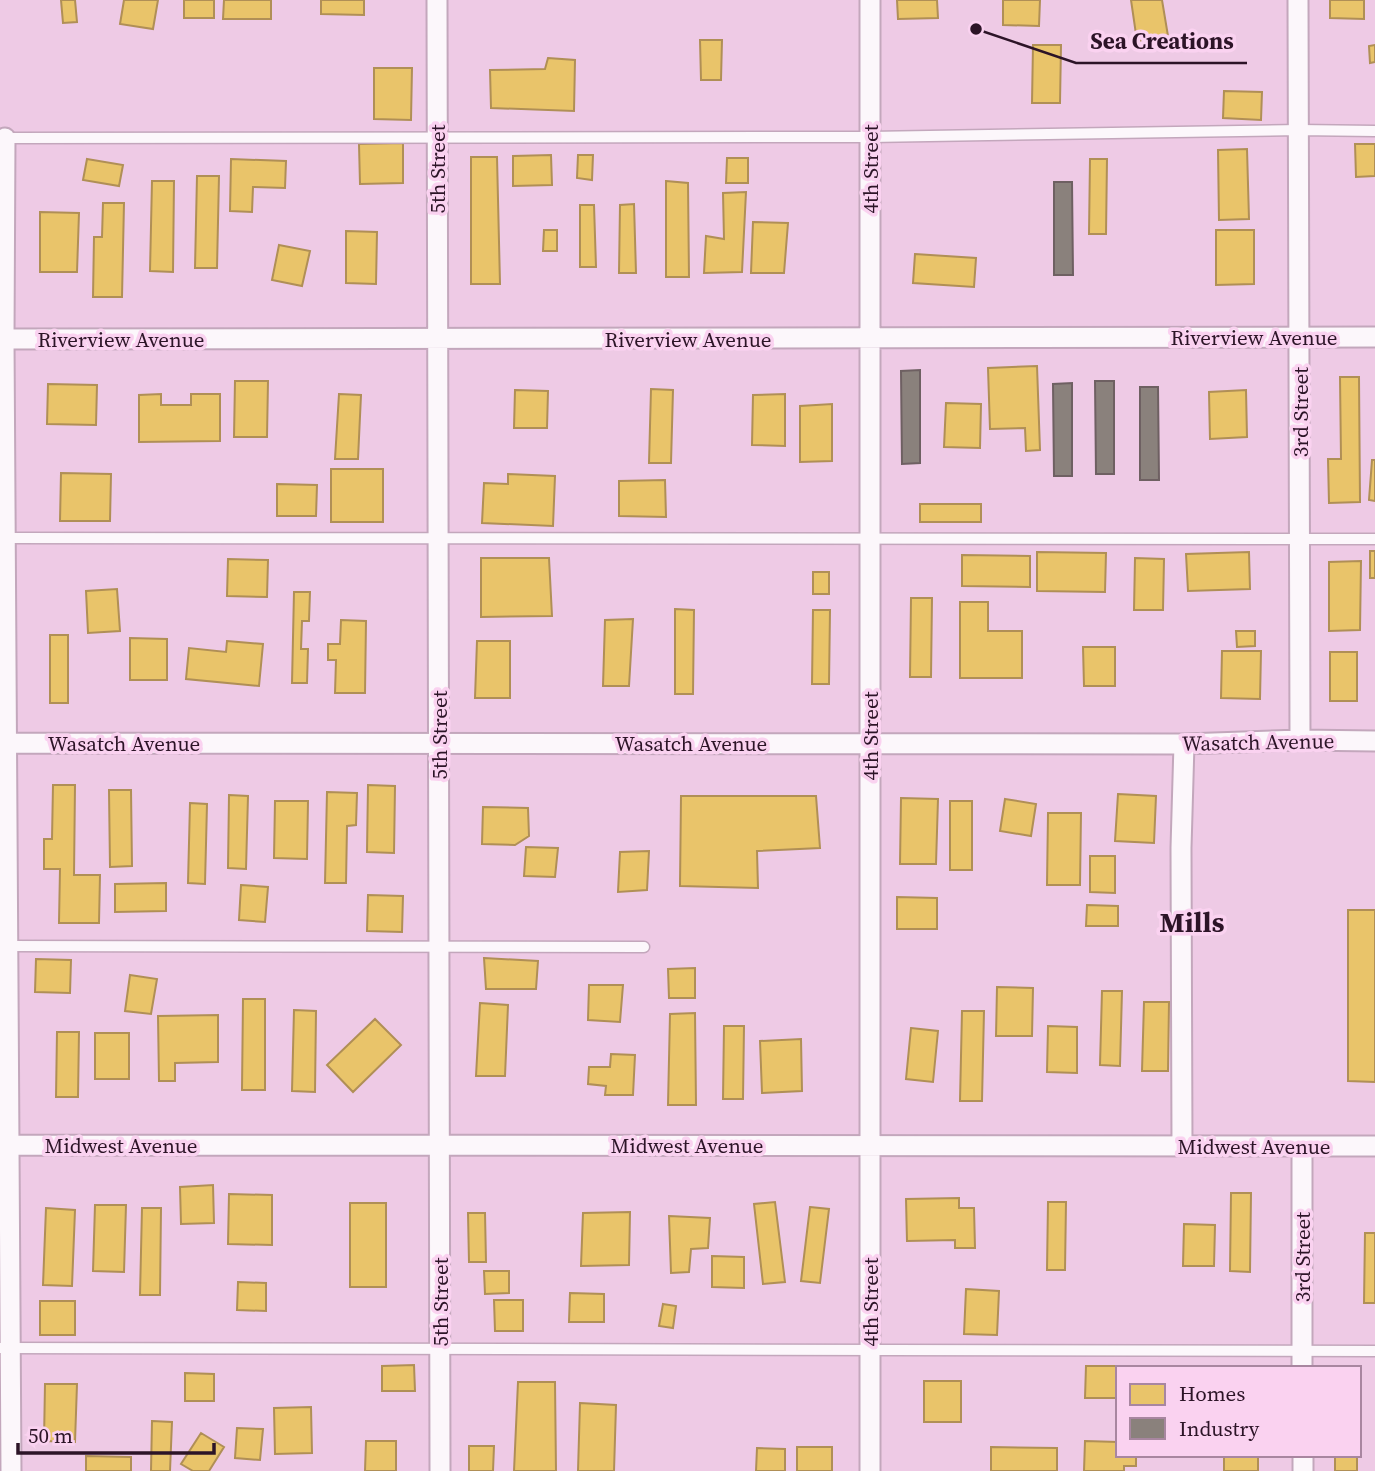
<svg xmlns="http://www.w3.org/2000/svg" width="1375" height="1471" font-family="'Source Serif 4',serif">
<style>
.homes{fill:#e9c46a;stroke:#b08f56;stroke-width:2}
.industry{fill:#8a817c;stroke:#6e6062;stroke-width:2}
.lines{fill:none;stroke-linecap:round;stroke-linejoin:round}
.service-casing{stroke:#c3a7bc;stroke-width:13}
.minor-casing{stroke:#c3a7bc;stroke-width:23}
.service{stroke:#fcf7fb;stroke-width:10}
.minor{stroke:#fcf7fb;stroke-width:19}
.labels{text-anchor:middle;dominant-baseline:central;stroke-width:7;stroke-linejoin:round;paint-order:stroke}
.street-label{font-size:21px;fill:#2c1427;stroke:#fad2f0}
.district-label{font-size:28px;font-weight:bold;fill:#2c1427;stroke:#fad2f0}
.leader{fill:none;stroke:#2c1427;stroke-width:2.5}
.callout-dot{fill:#2c1427;stroke:#fad2f0;stroke-width:2.5}
.callout-label{font-size:23px;text-anchor:middle;font-weight:bold;fill:#2c1427;stroke:#fad2f0;stroke-width:7;stroke-linejoin:round;paint-order:stroke}
</style>
<rect width="100%" height="100%" fill="#eecae5"/>
<path class="homes" d="M61,0H75L77,22L63,23Z
M124,0H158L153,29L120,24Z
M184,0H214V18H184Z
M224,0H271V19H223Z
M321,0H364V15L321,14Z
M897,0H937L938,18L898,19Z
M1003,0H1040L1039,26L1003,25Z
M1131,0H1162L1168,36L1137,41Z
M1330,0H1364V19L1330,18Z
M700,40H722L721,80H701Z
M1033,45H1061L1060,103H1032Z
M1375,45V62L1370,63L1369,46Z
M548,58L575,60L574,111L491,108L490,70L545,69Z
M374,68H412L411,120L374,119Z
M1224,91L1262,92L1261,120L1223,118Z
M403,143V183L360,184L359,144Z
M1355,144H1375V176L1356,177Z
M1247,149L1249,219L1219,220L1218,150Z
M551,155L552,185L513,186V156Z
M578,155H593L592,180L577,178Z
M471,157H497L500,284H471Z
M727,158H748V183H726Z
M87,159L123,165L119,186L83,180Z
M231,159L286,161L285,188L253,187L252,212L230,211Z
M1090,159H1107L1106,234H1089Z
M197,176H219L217,268H195Z
M152,181H174L173,272L150,271Z
M666,181L688,183L689,277H666Z
M746,192L742,272L704,273L706,236L724,239L723,193Z
M103,203H124L122,297H93L94,237H102Z
M634,204L636,273H619L620,205Z
M580,205H594L596,267H580Z
M40,212L79,213L77,272H40Z
M753,222L788,223L784,273H751Z
M544,230H557V251H543Z
M1216,230H1254V284L1216,285Z
M346,231L377,232L376,284L346,283Z
M279,245L310,251L302,286L272,280Z
M915,254L976,258L974,287L913,283Z
M1037,366L1040,450L1026,451L1025,428L990,429L988,368Z
M1340,377H1359L1360,502L1329,503L1328,459H1341Z
M235,381H268L267,437H234Z
M48,384L97,385L96,425L47,424Z
M651,389L673,390L671,463H649Z
M515,390L548,391L547,428H514Z
M1246,390L1247,437L1210,439L1209,392Z
M161,394V405H191V394H220V441L139,442V395Z
M339,394L361,395L358,459H335Z
M785,394V446L752,445L753,395Z
M946,403L981,404L980,448L944,447Z
M832,404V461L800,462V406Z
M1372,460H1375V501L1369,500Z
M331,469H383V522H331Z
M61,473L111,474L110,521H60Z
M508,474L555,476L553,526L482,523L484,483L508,484Z
M665,480L666,517L619,516V481Z
M277,484L317,485L316,516H277Z
M920,504H981V522H920Z
M1370,551H1375V578H1370Z
M1037,552L1106,553L1105,592L1037,591Z
M1249,552L1250,589L1188,591L1186,554Z
M962,555L1030,556V587L962,586Z
M481,558H549L552,616L481,617Z
M1135,558L1164,559L1163,610H1134Z
M228,559L268,560L267,597L227,596Z
M1361,561L1360,630L1329,631V562Z
M813,572H829V594H813Z
M117,589L120,631L88,633L86,591Z
M294,592H310L309,621H302L301,649H308L307,683H292Z
M911,598H932L931,677H910Z
M960,602H988V631H1022V678H960Z
M675,609L694,610L693,694H675Z
M813,610H830L829,684H812Z
M633,619L629,686H603L605,620Z
M341,620L366,621L365,693H335L336,660H328V644H340Z
M1236,631H1255V646L1237,647Z
M50,635H68V703H50Z
M130,638L167,639V680H130Z
M227,641L263,644L259,686L186,679L189,648L226,652Z
M477,641H510V698H475Z
M1083,647H1115V686H1084Z
M1222,651H1261L1260,699L1221,698Z
M1330,652H1357V701H1330Z
M53,785H75L74,875H100L99,923H59L60,869H44V839H52Z
M368,785L395,786L394,853L367,852Z
M109,790H131L132,866L110,867Z
M327,792L357,793L356,825L347,826L346,883H325Z
M1118,794L1156,796L1154,843L1115,841Z
M229,795L248,796L246,869L228,868Z
M681,796H816L820,848L757,851L758,888L680,886Z
M901,798L938,799L936,864H900Z
M1005,799L1036,804L1031,836L1000,831Z
M275,801H308L307,859L274,858Z
M950,801H972V870H950Z
M190,803L207,804L205,884L188,883Z
M483,807L528,808L529,836L515,845L482,844Z
M1048,813H1081L1080,885H1047Z
M526,847L558,848L555,877L524,876Z
M649,851L647,890L618,892L620,852Z
M1090,856H1115V893L1090,892Z
M166,883V911L115,912V884Z
M241,885L268,887L265,922L239,920Z
M368,895L403,896L402,932L367,931Z
M897,897L937,898V929H897Z
M1087,905L1118,906V926H1086Z
M1348,910H1375V1082L1348,1081Z
M484,958L538,961L536,989H486Z
M36,959L71,960L70,993L35,992Z
M695,968V998H669L668,969Z
M130,975L157,979L151,1014L125,1011Z
M589,985H623L620,1022L588,1020Z
M997,987L1033,988L1032,1036H996Z
M1102,991H1122L1120,1066L1100,1065Z
M243,999H265V1090H242Z
M1144,1002H1169L1168,1071H1142Z
M480,1003L508,1005L505,1076H476Z
M294,1010L316,1011L315,1092L292,1091Z
M962,1011H984L982,1101H960Z
M695,1013L696,1105H668L670,1014Z
M218,1015V1062L175,1063V1081H159L158,1016Z
M375,1019L401,1045L353,1092L327,1065Z
M724,1026H744L743,1099H723Z
M1048,1026L1077,1027V1073L1047,1072Z
M911,1028L938,1031L933,1082L906,1079Z
M57,1032H79L78,1097H56Z
M95,1033H129V1079H95Z
M801,1039L802,1091L762,1093L760,1041Z
M611,1054L635,1055L633,1095H605L606,1086L588,1084L589,1067H610Z
M213,1185L214,1223L181,1224L180,1187Z
M1231,1193H1251L1250,1272L1230,1271Z
M229,1194L272,1195V1245L228,1244Z
M959,1198V1208H974L975,1248H955V1240L907,1241L906,1199Z
M775,1202L785,1282L763,1284L754,1204Z
M1048,1202H1066L1065,1270H1047Z
M350,1203H386V1287H350Z
M95,1205H126L124,1272L93,1271Z
M810,1207L829,1209L820,1283L801,1281Z
M46,1208L75,1210L72,1286L43,1285Z
M142,1208H161L160,1295H140Z
M630,1212L629,1265L581,1266L583,1213Z
M468,1213H485L486,1262H469Z
M669,1216L710,1218L708,1248L691,1249L689,1272L671,1273Z
M1184,1224L1215,1225L1214,1266H1183Z
M1365,1233H1375V1303H1364Z
M712,1256L744,1257V1288L712,1287Z
M484,1271H509V1293L485,1294Z
M238,1282L266,1283V1311L237,1310Z
M966,1289L999,1291L997,1335L964,1334Z
M570,1293L604,1294V1322H569Z
M494,1300H523V1331H495Z
M40,1301H75V1335H40Z
M663,1304L676,1306L673,1328L659,1326Z
M414,1365L415,1391H382V1366Z
M1086,1366H1130V1368H1118V1398H1085Z
M185,1373L214,1374V1401H185Z
M924,1381H961V1422H924Z
M518,1382H555L556,1471H514Z
M45,1384H77L75,1442L44,1441Z
M580,1403L616,1405L614,1471H578Z
M311,1407L312,1453L275,1454L274,1408Z
M152,1421L172,1422L170,1471H151Z
M237,1428L263,1429L260,1460L235,1458Z
M201,1433L224,1447L209,1471H193L181,1464Z
M366,1441H396V1471H365Z
M1085,1441L1118,1442V1455H1136V1466H1124V1471H1084Z
M469,1446H494L493,1471H469Z
M797,1447H832V1471H797Z
M991,1447L1057,1448V1471H991Z
M757,1448L785,1449V1471H756Z
M1224,1455H1258V1471H1224Z
M1335,1455H1357V1471H1335Z
M86,1456L131,1457V1471H86Z"/>
<path class="industry" d="M1054,182H1072L1073,275H1054Z
M920,370V463L902,464L901,371Z
M1095,381H1114V474H1096Z
M1072,383V476H1054L1053,384Z
M1140,387H1158L1159,480H1140Z"/>
<g class="lines">
<defs>
<path id="service" d="M5,138L870,137L1299,130L1375,131
M5,538L1375,539
M4,946L644,947
M0,1348L1375,1351"/>
<path id="minor" d="M437,0L440,1471
M870,0V1471
M1298,0L1300,740
M5,138L4,339L11,1471
M0,339L1375,337
M6,743L1184,744L1300,740L1375,741
M0,1145L1375,1146
M1182,1146L1181,848L1184,744
M1302,1146V1368
M1303,1455V1471"/>
</defs>
<use href="#service" class="service-casing"/>
<use href="#minor" class="minor-casing"/>
<use href="#service" class="service"/>
<use href="#minor" class="minor"/>
</g>
<g class="labels">
<g class="street-label">
<text transform="translate(437 169) rotate(-90)">5th Street</text>
<text transform="translate(870 169) rotate(-90)">4th Street</text>
<text x="1254" y="337">Riverview Avenue</text>
<text x="121" y="339">Riverview Avenue</text>
<text x="688" y="339">Riverview Avenue</text>
<text transform="translate(1300 412) rotate(-90)">3rd Street</text>
<text transform="translate(439 735) rotate(-90)">5th Street</text>
<text transform="translate(870 736) rotate(-90)">4th Street</text>
<text transform="translate(1258 742) rotate(-1)">Wasatch Avenue</text>
<text x="124" y="743">Wasatch Avenue</text>
<text x="691" y="743">Wasatch Avenue</text>
<text x="121" y="1145">Midwest Avenue</text>
<text x="687" y="1145">Midwest Avenue</text>
<text x="1254" y="1146">Midwest Avenue</text>
<text transform="translate(1302 1257) rotate(-90)">3rd Street</text>
<text transform="translate(440 1302) rotate(-90)">5th Street</text>
<text transform="translate(870 1302) rotate(-90)">4th Street</text>
</g>
<g class="district-label">
<text x="1192" y="922">Mills</text>
</g>
</g>
<path class="leader" d="M976 29L1076 63H1247"/>
<circle class="callout-dot" cx="976" cy="29" r="7"/>
<g class="callout-label">
<text x="1162" y="49">Sea Creations</text>
</g>
<rect x="1116" y="1366" width="245" height="91" fill="#fad2f0" stroke="#a886a0" stroke-width="2"/>
<rect x="1130" y="1384" width="35" height="21" fill="#e9c46a" stroke="#a886a0" stroke-width="2"/>
<text x="1179" y="1401" font-size="21" fill="#2c1427">Homes</text>
<rect x="1130" y="1418" width="35" height="21" fill="#8a817c" stroke="#a886a0" stroke-width="2"/>
<text x="1179" y="1436" font-size="21" fill="#2c1427">Industry</text>
<path d="M18 1443v10h196v-10" fill="none" stroke="#2c1427" stroke-width="3.5"/>
<text x="28" y="1443" font-size="21" fill="#2c1427" stroke="#fad2f0" stroke-width="5" paint-order="stroke">50 m</text>
</svg>
